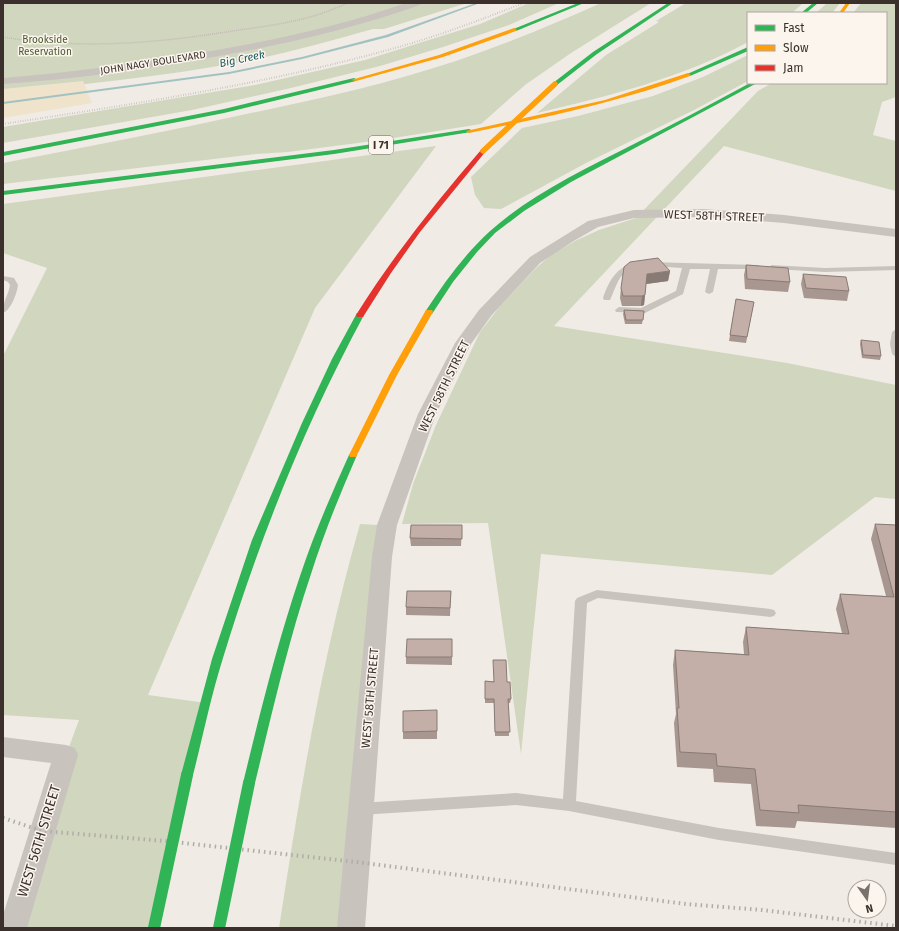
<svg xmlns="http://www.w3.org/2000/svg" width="899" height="931" font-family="'Fira Sans',sans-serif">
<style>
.green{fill:#d1d6bf}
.sand{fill:#efe3cc}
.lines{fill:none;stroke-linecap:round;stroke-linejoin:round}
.stream{fill:#a1c2c1;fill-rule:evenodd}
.path{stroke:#c2bbb6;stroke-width:1.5;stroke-dasharray:1 1;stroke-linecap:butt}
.lane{fill:#c9c3be;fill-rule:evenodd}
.street{fill:#c9c3be;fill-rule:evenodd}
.fast{fill:#30b455;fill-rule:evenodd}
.slow{fill:#ff9f0a;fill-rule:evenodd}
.jam{fill:#e5322d;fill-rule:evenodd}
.rail-far1{stroke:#b1aca8;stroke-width:2;stroke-dasharray:0.5 2;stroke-linecap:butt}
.rail{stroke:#b1aca8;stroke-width:4;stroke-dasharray:1.5 4;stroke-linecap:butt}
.fast-bridge{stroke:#30b455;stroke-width:12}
.slow-bridge{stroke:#ff9f0a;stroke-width:5.5}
.wall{fill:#a89690}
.shaded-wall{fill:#887a75}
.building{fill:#c3afa7;stroke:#887a75}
.labels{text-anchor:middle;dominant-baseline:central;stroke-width:3;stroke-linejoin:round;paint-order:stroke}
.far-park-label{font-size:10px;fill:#4a5a2e;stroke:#fbf5ee}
.far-street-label{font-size:10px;fill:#3b302b;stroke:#fbf5ee}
.far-water-label{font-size:11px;font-style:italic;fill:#1f5a5e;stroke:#fbf5ee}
.shield{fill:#fbf5ee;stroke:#756b66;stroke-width:1}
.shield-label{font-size:11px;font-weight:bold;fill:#3b302b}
.street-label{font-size:12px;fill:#3b302b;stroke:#fbf5ee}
.near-street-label{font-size:14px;fill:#3b302b;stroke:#fbf5ee}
</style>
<rect width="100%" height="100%" fill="#f0ebe5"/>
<path class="green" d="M3,3H467L384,29H373C329,41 285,54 240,62C162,77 82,84 3,93Z
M529,3H559L509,25L443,47L380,66L291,88L192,110L3,143V127L255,85L365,60L480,24Z
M601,3H651L571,53L525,85L481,124L381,140L288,152L256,154L3,184V163C86,147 169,131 251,113C320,99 389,83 456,61C506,44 554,24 601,3Z
M686,3H803L792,13H748V42C682,78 609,96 537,113L606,55L659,22L656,21Z
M827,3H840L832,13H816Z
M861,3H896V97L882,102L873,135L896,141V191L724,146L554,326L787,363L896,385V499L875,497L772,575L541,554L521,754L488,523L402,524L413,484L436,425L480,332L501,305L535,269L552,254L577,240L599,230L636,218L758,91L772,83H886V13H853Z
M748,55V81L694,110L586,163L501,209L484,208L475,195L471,177L522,128L578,116L653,96L703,77Z
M436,146L315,308L148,695L206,703L154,928H13L66,755L79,720L3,715V356L47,268L3,253V204Z
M360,524L378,525L343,928H279C300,792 322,656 360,524Z"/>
<path class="sand" d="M83,81L92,103L3,118V89Z"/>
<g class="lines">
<path class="stream" d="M476,3H480L388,37L302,59L229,74L3,104V102L229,72L302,57L386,35Z"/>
<path class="path" d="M3,37C85,50 158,43 239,30C275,25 313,20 347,3"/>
<path class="lane" d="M648,262L758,265L762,267L758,269H718L713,292L709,294L705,292L710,269H690L683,294L645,313L616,312L615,310L619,307L641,308L676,291L682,268L651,266H648Z
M635,263L639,265C636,268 631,268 627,271C617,278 615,290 610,300H604L603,298C609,281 616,267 635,263Z
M771,265L825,268L896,266V270L825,272L774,269H771Z
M3,276L14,278L18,285C17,293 11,310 3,313C3,299 8,297 10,285L8,282L3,280Z
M896,329V357L892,354L890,344L892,332Z
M597,590L770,609L774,610L776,613L774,616L770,617L598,598L587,603L576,801L719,828L896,853V865L719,840L569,811L516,805L360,815L355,813L353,809L355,805L360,803L516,793L563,799L575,601L577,598Z"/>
<path class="street" d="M406,3H421L420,5C343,32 264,49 184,62C124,72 64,80 3,84V78C64,73 125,65 186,55C261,43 335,28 406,3Z
M703,209L784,215L896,229V237L784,223L703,217L634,218L598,227L572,242L540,263L491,316L471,344L436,414L397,525L392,557L365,928H337L372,557L377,525L418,414L455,343L479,310L530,257L588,221L634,210Z
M3,737L66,745L75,748L78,755L27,928H3V915L51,763L3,757Z"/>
<path class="fast" d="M578,3H584L516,31L511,30Z
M668,3H673L597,54L557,85H553V83L593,52Z
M813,3H818L806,13H801Z
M748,47V51L690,76L685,75Z
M354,78L357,80L356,81L224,113L3,156V152L224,109Z
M750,83H757L571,182L524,211L495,233L477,252L453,282L432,314H426L425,312C444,283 464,255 489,232C530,195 583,170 632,145C672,125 711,104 750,83Z
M469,129L471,130V132L334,154L3,195V191L334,150Z
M357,313H360L364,315C305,424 259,540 223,658C211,696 203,736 193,775L191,778L187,780L183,778L181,775L212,659L252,540L302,423L332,359Z
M353,452L357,455C340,494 324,533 311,574C288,642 272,713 255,783L253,786L249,788L245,786L243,783C260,713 277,644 300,576C314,534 331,495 349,455Z"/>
<path class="slow" d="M846,3H850L843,13H839Z
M514,28L517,30L516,31L443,57L356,81L351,80L439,55Z
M688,73L691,75L690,76C618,102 544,118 469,133L466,131L605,100Z
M426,310H432L433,312L397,375L356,457H350L349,455L389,375Z"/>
<path class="jam" d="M481,150L486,151L420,232L391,273L363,317H357L356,315C393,256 436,202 481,150Z"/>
<path class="rail-far1" d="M3,124C135,104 267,84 395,48C439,36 482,19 524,3"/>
<path class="rail" d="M3,818L42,831L165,841L356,862L686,904L762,910L896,926"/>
<path class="fast-bridge" d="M154,928L187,775
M219,928L249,783"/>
<path class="slow-bridge" d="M483,151L555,84"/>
</g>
<path class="wall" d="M746,265L790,282L788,292L745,289L744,275Z
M670,271L668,281L646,284L644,305L641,306H622L620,298L621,288Z
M803,274L849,291L847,301L804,298L801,284Z
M736,299L754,302L746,343L729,341Z
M624,310L644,311L642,324H625L623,314Z
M861,340L881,356L880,360L862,358L860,344Z
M875,524L896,525V828L797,821L795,828L756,826L751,784L714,782L713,769L677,767L674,723L676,714L673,665L675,650L744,654L743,642L746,627L842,633L836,609L840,594L886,596L871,539Z
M462,525L461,546H411L410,538Z
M451,591L450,616L406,615V607Z
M452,639V665L406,664V657Z
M485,681L507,682L511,699L510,703H508L509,736H495L494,703H485Z
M437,710V739H403V732Z"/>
<path class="shaded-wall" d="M670,271L668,281L646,284L647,274Z
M645,295L644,305L641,306L642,296Z"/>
<path class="building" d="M658,258L670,271L647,274L645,295L642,296H623L621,288L624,267L630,262Z
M746,265L788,268L790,282L747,279Z
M803,274L846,277L849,291L806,288Z
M736,299L754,302L747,337L730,335Z
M624,310L644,311L643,320H626Z
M861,340L879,342L881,356L863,355Z
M875,524L896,525V812L798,805L799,813L760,810L755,769L717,766L716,754L680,752L677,708H679L675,650L749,655L746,627L849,634L840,594L894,597Z
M411,525H462V539L410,538Z
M407,591H451L450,608L406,607Z
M407,639H452V657H406Z
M493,660H506L507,682H510L511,699H508L510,732H495L494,699H485V681L494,682Z
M437,710V731L403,732V711Z"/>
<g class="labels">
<g class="far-park-label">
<text x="45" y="40">Brookside<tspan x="45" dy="12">Reservation</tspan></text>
</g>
<g class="far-street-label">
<text transform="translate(153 63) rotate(-9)">JOHN NAGY BOULEVARD</text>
</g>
<g class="far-water-label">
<text transform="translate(242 59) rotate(-12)">Big Creek</text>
</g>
<rect class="shield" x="369" y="136" width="24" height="18" rx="3"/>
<g class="shield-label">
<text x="381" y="145">I 71</text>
</g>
<g class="street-label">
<text transform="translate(714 216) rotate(2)">WEST 58TH STREET</text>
<text transform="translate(444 386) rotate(-64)">WEST 58TH STREET</text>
<text transform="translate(370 698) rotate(-85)">WEST 58TH STREET</text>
</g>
<g class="near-street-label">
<text transform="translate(39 841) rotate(-73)">WEST 56TH STREET</text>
</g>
</g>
<rect width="899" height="931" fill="none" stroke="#3b302b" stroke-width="8"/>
<rect x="747" y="12" width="140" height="72" fill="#fbf5ee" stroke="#aea6a0"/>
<rect x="755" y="25" width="20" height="6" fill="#30b455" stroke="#aea6a0"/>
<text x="783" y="32" font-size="12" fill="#3b302b">Fast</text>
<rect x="755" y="45" width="20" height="6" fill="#ff9f0a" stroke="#aea6a0"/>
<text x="783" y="52" font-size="12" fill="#3b302b">Slow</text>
<rect x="755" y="65" width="20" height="6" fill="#e5322d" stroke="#aea6a0"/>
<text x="783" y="72" font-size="12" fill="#3b302b">Jam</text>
<g transform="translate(867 899) rotate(166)"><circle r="19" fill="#fbf5ee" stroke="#aea6a0"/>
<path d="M0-3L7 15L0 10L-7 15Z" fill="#7a716c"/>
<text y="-6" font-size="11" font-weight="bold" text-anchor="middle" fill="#3b302b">N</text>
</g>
</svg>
